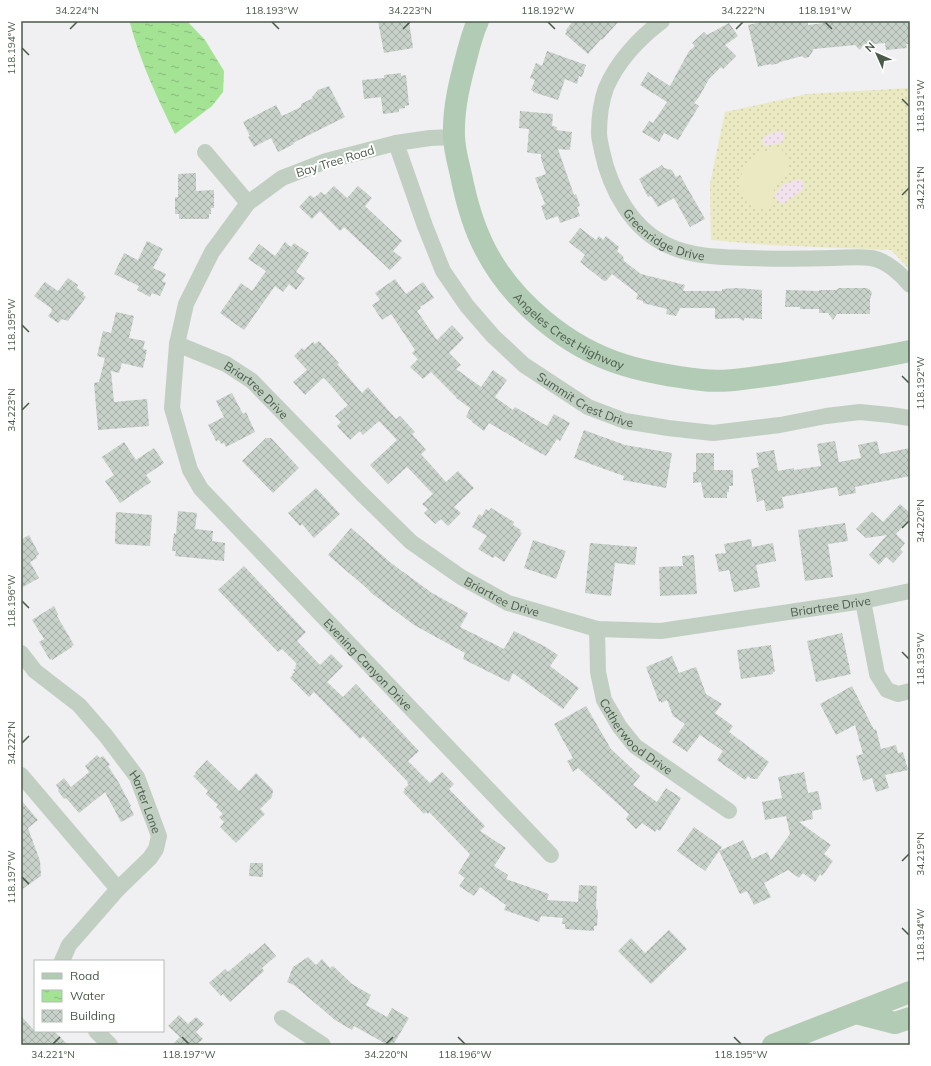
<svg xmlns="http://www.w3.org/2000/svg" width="931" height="1066" font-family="Mulish,sans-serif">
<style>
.grass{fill:url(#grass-dots)}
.sand{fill:url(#sand-dots)}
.garden{fill:#eae9c2}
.water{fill:url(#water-ripples)}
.building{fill:url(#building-cross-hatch)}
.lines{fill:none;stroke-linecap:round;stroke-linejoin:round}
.minor{stroke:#c1cfc2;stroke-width:16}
.primary{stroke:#b2cbb4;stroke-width:22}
.ticks{fill:none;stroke:#495a4a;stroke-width:1.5}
.labels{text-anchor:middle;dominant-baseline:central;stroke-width:4;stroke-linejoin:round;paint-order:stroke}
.street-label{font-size:12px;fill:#495a4a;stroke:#fff}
.neatline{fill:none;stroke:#495a4a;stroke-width:1.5}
.ticks-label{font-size:10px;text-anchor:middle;fill:#495a4a}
</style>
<defs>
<pattern id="grass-dots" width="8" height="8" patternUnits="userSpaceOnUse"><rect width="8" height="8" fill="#eae9c2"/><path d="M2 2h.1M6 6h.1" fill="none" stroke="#cacaa8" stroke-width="1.8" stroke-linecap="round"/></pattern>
<pattern id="sand-dots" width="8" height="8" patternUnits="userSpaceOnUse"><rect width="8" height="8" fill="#f1e2ed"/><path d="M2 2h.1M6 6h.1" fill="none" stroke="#d0c4cd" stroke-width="1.8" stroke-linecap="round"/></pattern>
<pattern id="water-ripples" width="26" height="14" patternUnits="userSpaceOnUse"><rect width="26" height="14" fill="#a4e294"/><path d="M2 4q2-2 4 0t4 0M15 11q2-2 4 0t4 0" fill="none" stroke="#88ba7b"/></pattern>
<pattern id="building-cross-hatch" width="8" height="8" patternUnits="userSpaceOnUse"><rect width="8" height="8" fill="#c9d1cb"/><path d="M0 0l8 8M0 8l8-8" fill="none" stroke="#a5ada7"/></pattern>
</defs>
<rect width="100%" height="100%" fill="#f0eff1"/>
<path class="grass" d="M910,88V270L891,250L770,245L711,240L710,184L725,112L807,94Z"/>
<path class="sand" d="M782,131L785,133L782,143C777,145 771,144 766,146L763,144L762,140L764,137L771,133Z
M800,179C810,187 800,192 793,197C789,200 786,202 782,204L777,200L775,195C782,183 787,183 800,179Z"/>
<path class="garden" d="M775,149H781L786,155L788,170L787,176L777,184L774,190L770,206L760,210C722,196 743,154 775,149Z"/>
<path class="water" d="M131,21H187L205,40L224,71L223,92L212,106L175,134C157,98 140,61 130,23Z"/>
<path class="building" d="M378,21H409L413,48L384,53Z
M573,21H619L602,40L601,39L588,54L565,34L567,31L566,30Z
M766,21H807L808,25L840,21H910V44H906L907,48L886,50L885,43L863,45L860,50L855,45L814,49L809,57L804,58L802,56L780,62L779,63L772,65L770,64L758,67L748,25Z
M729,23L738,36L725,45L736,56L723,69L721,67L709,79L699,97L694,103L699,106L678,140L664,133L659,142L642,132L649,121L653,123L667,102L640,85L648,72L670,86L689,51L695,46L692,43L704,32L707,35Z
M547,51L586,65L582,77L579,76L577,84L565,79L558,100L533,92V91L531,90L535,80L530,78L536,63L542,66Z
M401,73V76L406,75L409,105L405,106V108L399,109V112L383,114L381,97L364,99L362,80L384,78V75Z
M329,86L345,117L293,143L294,144L278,152L271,138L254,147L248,137L250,136L243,122L276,105L282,116L301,107V104L313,98L312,97L318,90Z
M520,111L553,114L552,126L557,127L556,130L572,132L570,150L558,149L574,195L576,194L580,206L577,207L580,216L560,223L558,216L546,220L541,206L545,204L535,178L546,174L541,159V154L530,153L527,152L529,129L519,128Z
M662,165L664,168L672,170L676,177L680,175L705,219L690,227L674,198L658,207L651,196L648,197L639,179Z
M196,173V191L214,190V208H211V214H209V219H179V214H175V197H178V174Z
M334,186L347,198L358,186L372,198L365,206L402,241L393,251L402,258L390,270L344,227L340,231L320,211L312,219L299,207L310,195L314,198L321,192L325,195Z
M580,228L596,240L599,236L603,240L606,236L619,247L617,251L623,256L624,261L641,274L685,285L683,291H722V289L737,288L762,290V319L745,318L743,321L739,318L715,319V308H680L676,316L666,314L667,309L643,303V301L636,299L638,294L612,274L606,281H604L580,262L585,255L569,242Z
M147,241L163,249L153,268L166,274L162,281L166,283L160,296L152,293L150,297L137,290L139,286L114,274L124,253L138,260Z
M285,242L291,247L294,243L309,253L296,272L305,278L296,290L289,284L283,292L275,286L244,330L220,313L241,283L252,291L266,271L248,259L259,244L275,256Z
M68,278L78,285L77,288L84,293L83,295L86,297L68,321L62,319L58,323L48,316L52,311H51L52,309L34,296L45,282L58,291Z
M395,279L406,294L423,282L434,298L420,307L421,308L417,311L437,340L452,325L464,338L449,353L461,365L456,369L481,387L493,370L507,380L495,397L513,410L515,407L547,426L554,414L570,423L560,441L557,439L546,456L524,444L527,439L523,443L489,423L484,431L472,422V421L466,417L470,408L456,398V397L431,372L423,379L410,367L418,359L412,353L415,350L391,314L382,320L372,305L380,300L375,293Z
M839,288H867L870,290L872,293L870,299V314H837L833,320L828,313H819V309H800V307H785L786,290L819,291V290H836Z
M116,312L134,316L129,338L145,341L143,349L147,350L143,368L122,363L119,373L111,371L114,402L147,399L149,426L98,430L94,383L99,382L105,358L97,356L103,331L111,333Z
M319,341L339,363L337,364L362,393L368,387L396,419L400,416L415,432L412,434L426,450L421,454L446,482L458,471L474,488L454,507L461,513L448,526L441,519L435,524L424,513L428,509L422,504L433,494L407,467L388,484L370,465L397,440L379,421L363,435L360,431L350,440L337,426L341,422L335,416L348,405L325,379L323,378L305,395L293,382L307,370L294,356L302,348L304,350L313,342L315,344Z
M232,393L243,414L246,412L255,432L226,447L224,443L221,444L219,440L216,441L208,425L224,417L216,401Z
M584,430L625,445L672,453L666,488L623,480L624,476L574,458Z
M266,438H271L299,468L273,493L242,461Z
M835,441L839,462L861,458L858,445L877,441L880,454L910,448V476L855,487L856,493L839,496L837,487L782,497L784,508L766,511L764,500L757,502L751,469L759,467L756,453L774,450L778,471L794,468V470L821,466L817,444Z
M124,442L136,460L154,448L164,463L146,475L151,482L120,503L105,481L114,475L102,457Z
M696,453H714V470H733V486H729V492H727V498H704L701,482L693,483V472H696Z
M316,488L340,514L314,538L302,524L300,526L288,513Z
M900,504L910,513V519L896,534L905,543L900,549L903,552L893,563L886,557L879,565L869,555L887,535L866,538L856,529L872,512L883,522Z
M491,508L514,522L513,525L521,530L520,532L522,533L504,562L495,556L493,558L478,549L487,536L472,527L479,514L482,516L486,509L489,511Z
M178,511L197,513L195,529L213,531L212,541L225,543L224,561L175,556L176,551H172L174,533L176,534Z
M116,512L152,515L150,546L116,544L115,542Z
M845,523L848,541L828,544L833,577L805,581L798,530Z
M351,528L391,563L432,593L468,613L460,627L504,649L514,631L546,647L558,655L550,666L579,688L563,709L513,673L509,682L463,659L465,653L414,625L370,592V591L328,555Z
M29,535L39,554L36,556L37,558L30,562L39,578L21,588V540Z
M751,539L752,547L773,543L776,561L756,565L760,587L734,592L729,570L719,572L715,554L726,553L724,544Z
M533,540L566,551L556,579L524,568Z
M590,543L637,547L635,565L615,563L611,596L585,593Z
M694,555L697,594L660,596L659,567L683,566L682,556Z
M244,566L306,632L297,641L320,665L331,654L343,666L327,682L343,697L356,684L419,751L408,761L430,783L442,772L454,784L449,789L485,826L480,831L506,848L494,866L508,875L506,879L549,894L547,900L578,902L579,885L597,886L596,909L598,910L597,926H594V931L565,929V924H562L563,918L541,916L539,922L504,910L506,905L480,887L474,896L459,886L465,878L458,873L470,854L429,812L428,814L426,812L424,814L403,792L405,790L404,789L409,784L407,783L408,782L363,736L360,739L314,692L309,697L290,678L293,675L292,674L295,672L293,670L296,668L295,666L297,664L282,649L278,652L218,590Z
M54,606L58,614L57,616L74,645L72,646V647L52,660L51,658L50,660L39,642L44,639L32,620Z
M842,633L851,674L816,682L807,641Z
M771,645L775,672H773V674L741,679L737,650Z
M672,656L679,673L696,667L706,694L722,704L715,713L733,726L729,732L769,762L757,779H752L748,776L745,780L717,760L723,751L700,735L687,752L672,742L685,724L673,716L667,700L661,703V701L659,702L646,667Z
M852,686L874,730L876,729L881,749L896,745L898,753L903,752L908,770L885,775L889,788L876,792L872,778L863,781L856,756L863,754L855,725L836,735L820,704Z
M586,706L611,749L640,776L633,785L657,802L666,788L681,798L660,831L657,829L655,832L642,823L636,829L626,819L629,814L578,768L573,772L567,761L573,758L554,724Z
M97,755L100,758L103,756L110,765L108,766L119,783L131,806L130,807L134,815L121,822L105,792L79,813L66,798L64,799L58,791L59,790L56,785L64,778L71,787L89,772L85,766Z
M207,760L239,791L256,773L273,790L272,797L260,809L265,814L236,843L220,827L224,822L219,817L223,814L216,807L218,805L206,794L208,791L193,776L196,774L195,773Z
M804,772L808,793L818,791L822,809L812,811L813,819L799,822L831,845L824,854L833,861L822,876L820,874L815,882L803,873L799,878L788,870L764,883L771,897L754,905L747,891L740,894L719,851L743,840L752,859L767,852L771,860L790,834L786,816L765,820L762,802L782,798L778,777Z
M21,800L38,820L28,828L40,861L41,876L21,890Z
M694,827L722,847L705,871L677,851Z
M250,863H263V877L249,876Z
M669,930L687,949L651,984L618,951L631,938L645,953Z
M265,943L276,956L262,968L264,971L230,1002L223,994L221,996L209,983L225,969L228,972L250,953L251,955Z
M308,957L316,965L322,959L330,968L333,966L352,984L371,995L366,1005L387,1017L392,1008L409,1018L393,1045H388L354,1026L352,1030L335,1020L294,985L287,982L293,967Z
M179,1015L188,1024L196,1017L204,1024L196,1032L203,1039L196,1045H172L180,1037L168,1026Z
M21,1016L35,1031H54L68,1045H21Z"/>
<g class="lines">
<g class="minor">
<path id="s1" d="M662,21C639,38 617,62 606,88C601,102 599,118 599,133C599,139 601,145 602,151C610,189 632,230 669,246C694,257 720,257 747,258C775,259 803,259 831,258C844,258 858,256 871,258C886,260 901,274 910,285"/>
<path id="s2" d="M454,137L430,138L396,143L326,161L282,178L248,203L212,252L186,304L177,344L172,408L190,470L201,489L551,855"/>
<path id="s3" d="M396,143L425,226L443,271L467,306L493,336L524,365L588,407L625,421L668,428L713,433L780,425L826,416L860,412L890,415L910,418"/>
<path d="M205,152L248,203"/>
<path id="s4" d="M177,344L226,364L252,381L361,493L411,542L461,577L508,603L597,629L661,631L863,601L910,591"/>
<path d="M863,601L877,674L887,690L898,694L910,691"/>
<path id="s5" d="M597,629L598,672L604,700L619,726L635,746L729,811"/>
<path id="s6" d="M21,653L35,671L79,705L106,736L137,777L159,836L156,849L150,858L118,889L69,945L62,961"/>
<path d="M21,775L118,889"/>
<path d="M282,1018L323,1045"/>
<path d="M96,1031L110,1045"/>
</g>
<g class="primary">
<path id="s7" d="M478,21C473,32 470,43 467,55C460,81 453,108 454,136C454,148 458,162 461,175C466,200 473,226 485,249C512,302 568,348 624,365C650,373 676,377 702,380C727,383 754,377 780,374C824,367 867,360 910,351"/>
<path d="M856,1013L895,1023L910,1018"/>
<path d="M773,1045L910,992"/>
</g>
</g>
<path class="ticks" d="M272,22L279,29M548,22L555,29M825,22L832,29M70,29L77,22M403,29L410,22M736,29L743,22M22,48L29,55M902,99L909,106M902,195L909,188M22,325L29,332M902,376L909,383M22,410L29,403M902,528L909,521M22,601L29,608M902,652L909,659M22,743L29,736M902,861L909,854M22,877L29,884M902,928L909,935M182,1037L189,1044M458,1037L465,1044M734,1037L741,1044M53,1044L60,1037M386,1044L393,1037"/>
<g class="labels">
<g class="street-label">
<text transform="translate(335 161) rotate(-17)">Bay Tree Road</text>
<text stroke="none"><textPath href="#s1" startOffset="263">Greenridge Drive</textPath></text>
<text stroke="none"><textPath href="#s7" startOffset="356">Angeles Crest Highway</textPath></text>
<text stroke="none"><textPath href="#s4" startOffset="93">Briartree Drive</textPath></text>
<text stroke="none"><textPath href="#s3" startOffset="332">Summit Crest Drive</textPath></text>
<text stroke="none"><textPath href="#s4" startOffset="417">Briartree Drive</textPath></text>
<text stroke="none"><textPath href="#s4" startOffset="753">Briartree Drive</textPath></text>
<text stroke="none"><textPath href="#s2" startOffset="773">Evening Canyon Drive</textPath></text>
<text stroke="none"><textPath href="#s5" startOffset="121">Catherwood Drive</textPath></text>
<text stroke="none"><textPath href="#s6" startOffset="197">Harter Lane</textPath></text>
</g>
</g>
<rect width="931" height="1066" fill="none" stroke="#ffffff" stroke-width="44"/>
<rect x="34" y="960" width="130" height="72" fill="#ffffff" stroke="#b6bdb7"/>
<rect x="42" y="973" width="20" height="6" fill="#b2cbb4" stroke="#b6bdb7"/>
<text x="70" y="980" font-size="12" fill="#495a4a">Road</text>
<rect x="42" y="990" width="20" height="12" fill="url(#water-ripples)" stroke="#b6bdb7"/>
<text x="70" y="1000" font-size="12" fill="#495a4a">Water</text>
<rect x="42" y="1010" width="20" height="12" fill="url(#building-cross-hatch)" stroke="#b6bdb7"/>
<text x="70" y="1020" font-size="12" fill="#495a4a">Building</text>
<g transform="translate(877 54) rotate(315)" stroke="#ffffff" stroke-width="3" paint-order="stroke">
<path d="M0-3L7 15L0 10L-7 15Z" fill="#495a4a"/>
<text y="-6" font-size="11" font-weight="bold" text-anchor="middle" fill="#495a4a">N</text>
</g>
<rect x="22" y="22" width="887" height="1022" class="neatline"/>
<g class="ticks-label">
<text x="77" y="14">34.224°N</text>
<text x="272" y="14">118.193°W</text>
<text x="410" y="14">34.223°N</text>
<text x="548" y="14">118.192°W</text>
<text x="743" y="14">34.222°N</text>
<text x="825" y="14">118.191°W</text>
<text transform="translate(11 48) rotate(-90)" y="4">118.194°W</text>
<text transform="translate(920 106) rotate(-90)" y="4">118.191°W</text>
<text transform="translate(920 188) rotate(-90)" y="4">34.221°N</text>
<text transform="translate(11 325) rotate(-90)" y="4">118.195°W</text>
<text transform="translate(920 383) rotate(-90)" y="4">118.192°W</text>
<text transform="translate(11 410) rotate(-90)" y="4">34.223°N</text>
<text transform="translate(920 521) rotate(-90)" y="4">34.220°N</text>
<text transform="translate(11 601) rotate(-90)" y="4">118.196°W</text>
<text transform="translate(920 659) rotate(-90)" y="4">118.193°W</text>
<text transform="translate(11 743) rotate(-90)" y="4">34.222°N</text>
<text transform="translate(920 854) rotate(-90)" y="4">34.219°N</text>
<text transform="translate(11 877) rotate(-90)" y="4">118.197°W</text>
<text transform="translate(920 935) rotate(-90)" y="4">118.194°W</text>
<text x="53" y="1058">34.221°N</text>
<text x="189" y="1058">118.197°W</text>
<text x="386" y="1058">34.220°N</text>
<text x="465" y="1058">118.196°W</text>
<text x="741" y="1058">118.195°W</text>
</g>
</svg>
